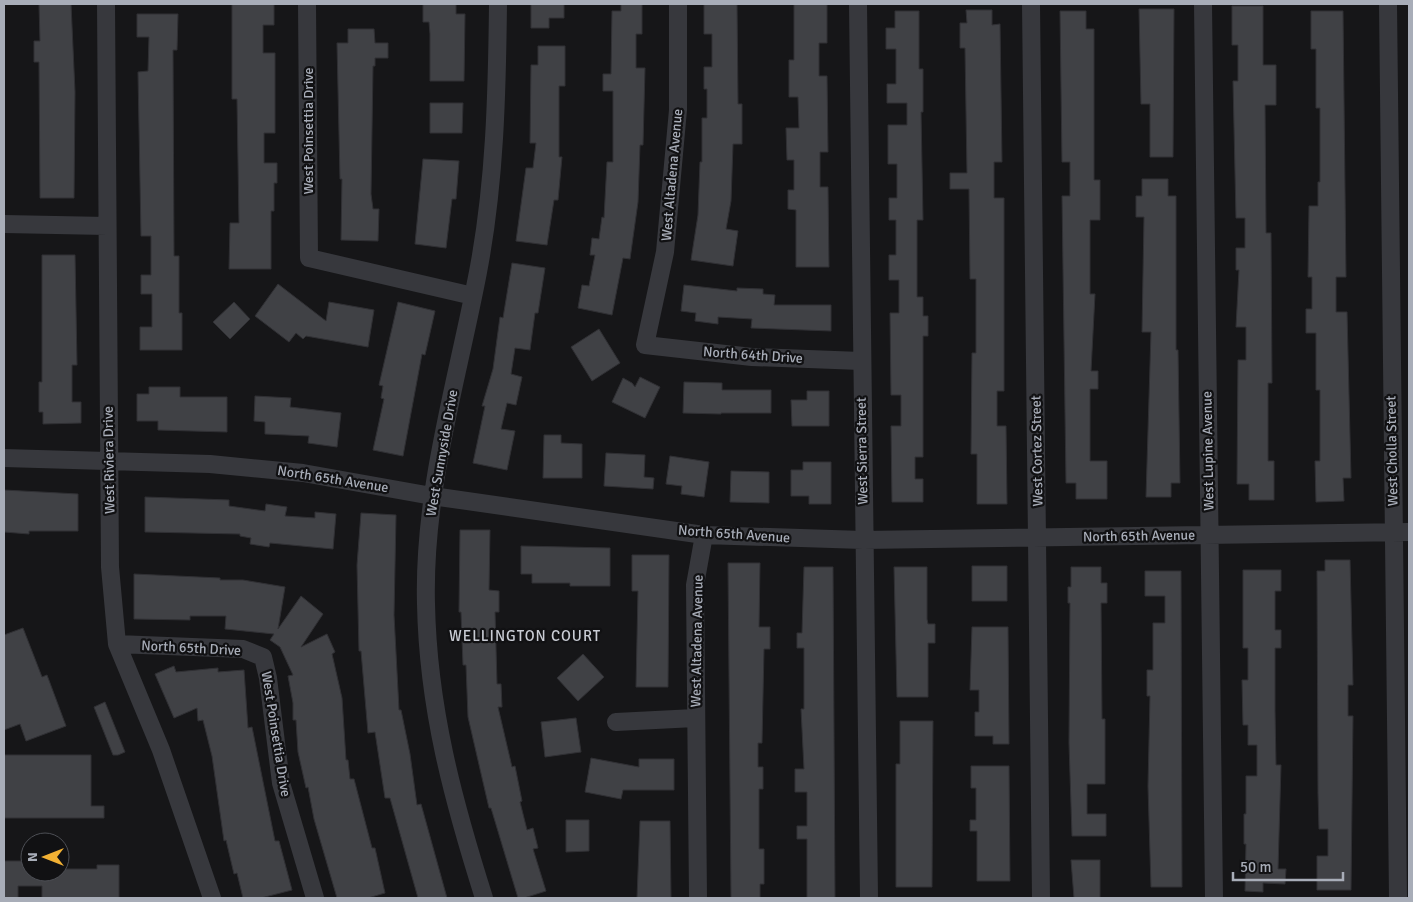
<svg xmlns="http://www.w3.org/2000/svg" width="1413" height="902" font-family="Signika,sans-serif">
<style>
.building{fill:#404145;stroke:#303034}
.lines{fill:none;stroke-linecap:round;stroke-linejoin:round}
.minor{stroke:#37383d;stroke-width:18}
.labels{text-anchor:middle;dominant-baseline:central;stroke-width:4.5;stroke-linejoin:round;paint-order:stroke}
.street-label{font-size:14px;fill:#a8adb8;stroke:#111113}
.neighbourhood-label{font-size:15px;letter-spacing:1px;fill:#c9ccd4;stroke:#111113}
</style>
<rect width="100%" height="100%" fill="#161618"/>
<path class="building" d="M39,4H71L75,92L74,198H40L39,62H34V41H40Z
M232,4H274V25H263V53H275V133H264V163H277V183H274V211H271V269H229L230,223H239L237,99H232Z
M423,4H456V14H465L464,81H430V34L429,22H423Z
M531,4H564V18H549V28H531Z
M621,4H642V34H636V68H645L643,145H640L638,202L630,259L623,258L612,315L578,308L582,285L589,286L595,255H590L592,238L599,239L602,217L604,218L607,162H613V91H603V74H611L612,11H621Z
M704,4H737L738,104H742V144H733L731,201L726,229L738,231L733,266L691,260L698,215L700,162H702V118H707V89H704V67H712V34H704Z
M794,4H827V43H819V76H827L828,152H820V187H828L829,267H796V210L788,209V190H794V160H787L786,128H799L798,97H789V60H794Z
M1232,6H1263V65H1276V105H1265L1266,233H1271L1272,383H1268V461H1274V500H1249V484H1237L1238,360H1246V327H1236L1239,270H1236V248H1245V218H1236L1233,81H1238V45H1232Z
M1139,9H1174L1173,157H1150V104H1141Z
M966,10H992V25L1000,24L1002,162H994V198H1004V391H997V426H1006L1007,504H977V454H971L972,353H976V279H970L969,189H950V173H967L965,48H960V23H967Z
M895,11H919V69H923V112H921L923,220H917V297H923V316H928V336H923V457H915V479H923V502H892L891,426H901V395H891L890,313H899V280H889V255H896V220H889V198H897V164H888V125H907V103H887V84H896V49H886V28H895Z
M1060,11H1086V29H1094V180H1100V220H1090V294H1095L1091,371H1098V389H1090V461H1107V499H1076V483H1066L1062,196H1070V162H1062Z
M1311,11H1343L1346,277H1336V312H1347L1351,478H1343L1344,501L1316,502L1315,461H1320V390H1316V333H1306V309H1312V277H1308L1309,206H1318V182H1320V108H1316V49H1311Z
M137,14H178L177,50H173L174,256H179V313H182V350H140V327H152V294H141V275H151V236H141L138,72L148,71L149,37H137Z
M348,29H374L375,43H388V58H375V66H373L371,194L373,209H379L378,241L341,240L342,179H340L337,43H348Z
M538,46H565V86H559V157H562L558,200H554L547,245L516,241L526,168H533L536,143H530L531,65H538Z
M430,103H463L462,133H430Z
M423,159L459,161L456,199H452L446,248L415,244Z
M1142,179H1168V196H1176V350H1178L1180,483H1171V497H1146L1151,332H1142L1144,217H1136V196H1142Z
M42,255H75L77,365H72V402H81V423L43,424V412H39V382H42Z
M512,263L545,268L538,313H535L530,350L515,348L511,374L522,377L516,405L507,403L501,429L515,431L507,470L473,463L485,406H482L493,369L500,317L503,318Z
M278,284L326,321L329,302L374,310L368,347L306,336L303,339L296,333L289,342L255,316Z
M684,285L737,291V288L763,289V294L775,295L774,305H831V331L751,328L752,319L718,317V324L695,321L696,313L681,311Z
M234,302L250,319L230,339L213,322Z
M398,302L435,311L425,355L422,354L403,456L373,450L384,399L381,398L383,386L379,385Z
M599,329L620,363L592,381L571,347Z
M640,377L660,387L645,418L612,402L623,378L632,383L635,387Z
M684,382L722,383V390H771V413H721V414L683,413Z
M149,387H180V397H227V432L158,430V421H137V394H149Z
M807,391H829V426H792L791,400H807Z
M255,396L291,398L290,407L341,413L337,447L308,443L309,436L265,434V422L254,421Z
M544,435H561V443L582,444V478H543Z
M606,453L645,455L644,477L654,478L653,489L604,486Z
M670,456L709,462L704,497L681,494L682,486L666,484Z
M803,462H831V504H809V496H791V470H803Z
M731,471L769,472V503L730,502Z
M4,490L78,494V531H29V534L4,532Z
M145,497L229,500V506L265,511L266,504L287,507L285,516L315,518V512L336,514L333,549L270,543L269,547L250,544L251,538L240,536V534L145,532Z
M361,513L396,515L394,615L399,710H401L410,754L417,805L421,804L447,898H418L390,798H385L375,732L368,733L361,651H359L357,565Z
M460,530H490L489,590L499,591V612H495L497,684H501L502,707H498L512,767L515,766L522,801L520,802L527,830L533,828L538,848L533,849L546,891L524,898H518L491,808H489L468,717L466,665H463L461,612H459Z
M521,546L610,548V586H570V583H532V574H521Z
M632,555H669L668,687H636L638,591H632Z
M1325,560H1350L1353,685H1348V716H1353L1351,890H1317V856H1328V829H1319L1318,793L1317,571H1325Z
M728,563H760L759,627H770V649H764L762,743H758V767H763V789H759V849H764V884H760V898H731Z
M972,566H1007V601H972Z
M804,567H833L835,898H807V839H797V826H807V792H795V769H804L801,709H804V648H797V633H802Z
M894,567H927V619L928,624H935V643H928V697H897Z
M1071,567H1101V583H1107V603H1101L1102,719H1105V784H1087V814H1106V836H1072L1069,743L1070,603H1068V587H1071Z
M1243,570H1281V591H1275V630H1281V648H1275V710L1276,765H1281L1278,869H1286L1285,884L1263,883V892L1245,891L1246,844H1244V814H1246V776H1257V745H1248V725H1243L1242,680H1248V648H1243Z
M1145,571H1181L1182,887H1151L1148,786L1150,696H1147V670H1153V623H1165V596H1145Z
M134,574L220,578V580H243L285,587L278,629L301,596L323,614L301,647L327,634L335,652L332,654L342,698L346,760H348L350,779H354L372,848H375L385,893L368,898H337L314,819L308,787L306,788L298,752L296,720H293V703L288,676L293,675L280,647L270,640L274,634L225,629L226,616H190V620L134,619Z
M972,627H1008L1009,744H993V736H975V712H979V690H970Z
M23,628L42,677L47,675L66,726L26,741L20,724L4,730V635Z
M583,654L604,677L578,701L557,678Z
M174,666L176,672L218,668V672L244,670L248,728L252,727L275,841H279L292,890L261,898H243L237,873L234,874L226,840L224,841L212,756L203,720L198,721L197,708L174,718L155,674Z
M105,702L125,752L118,755H113L94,707Z
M576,718L581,752L545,757L541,722Z
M900,721H933L932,887H896V764H900Z
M4,755H91V806H104V818H4Z
M591,758L639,767V759H674V790H623L621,799L585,792Z
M971,766H1009L1010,881H977V831H970V820H976V788H971Z
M566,820H589V851L566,852Z
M640,821H670L671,898H637Z
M1071,860H1100V898H1074Z
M4,861H28V872H63V869H97V865H119V898H42V886H18V898H4Z"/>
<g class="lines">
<path class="minor" d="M106,4L110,567L117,644L161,750L212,898
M307,4L309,258L473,296
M678,4V110L665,252L645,345L752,357L861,361
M858,4L869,898
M1031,4L1041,898
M1203,4L1214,898
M1388,4L1398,898
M4,224L107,226
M4,458L210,464L303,473L432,496L704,535L863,540L1409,532
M117,644L243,649L263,657L268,678L281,783L315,898
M616,722L695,718
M484,898C453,800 428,708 426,604C423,491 457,382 478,272C495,183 497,94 498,4
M698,898L695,585L704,535"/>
</g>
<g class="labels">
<g class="street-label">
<text transform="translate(308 131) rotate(-90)">West Poinsettia Drive</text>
<text transform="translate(672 175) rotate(-85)">West Altadena Avenue</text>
<text transform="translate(753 355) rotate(4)">North 64th Drive</text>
<text transform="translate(862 451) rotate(-91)">West Sierra Street</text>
<text transform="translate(1037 451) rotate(-91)">West Cortez Street</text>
<text transform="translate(1208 451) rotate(-91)">West Lupine Avenue</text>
<text transform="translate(1392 451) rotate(-91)">West Cholla Street</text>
<text transform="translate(442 453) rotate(-80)">West Sunnyside Drive</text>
<text transform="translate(109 460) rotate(-91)">West Riviera Drive</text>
<text transform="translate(333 479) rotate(9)">North 65th Avenue</text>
<text transform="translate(734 534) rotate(4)">North 65th Avenue</text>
<text transform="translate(1139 536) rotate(-1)">North 65th Avenue</text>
<text transform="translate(697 641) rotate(-89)">West Altadena Avenue</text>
<text transform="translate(191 648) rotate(3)">North 65th Drive</text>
<text transform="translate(276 734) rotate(81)">West Poinsettia Drive</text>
</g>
<g class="neighbourhood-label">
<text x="525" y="636">WELLINGTON COURT</text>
</g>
</g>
<rect width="1413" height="902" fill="none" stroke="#a8adb8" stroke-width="10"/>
<g transform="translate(45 857) rotate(270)"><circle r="24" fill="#111113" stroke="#4d4f55"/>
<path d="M0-4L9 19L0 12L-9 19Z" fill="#f2b134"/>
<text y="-8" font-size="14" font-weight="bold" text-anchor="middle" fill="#a8adb8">N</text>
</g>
<path d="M1233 872v8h110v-8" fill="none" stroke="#a8adb8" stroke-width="2.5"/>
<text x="1240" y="872" font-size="15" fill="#a8adb8" stroke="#111113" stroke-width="4" paint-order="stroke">50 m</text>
</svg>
